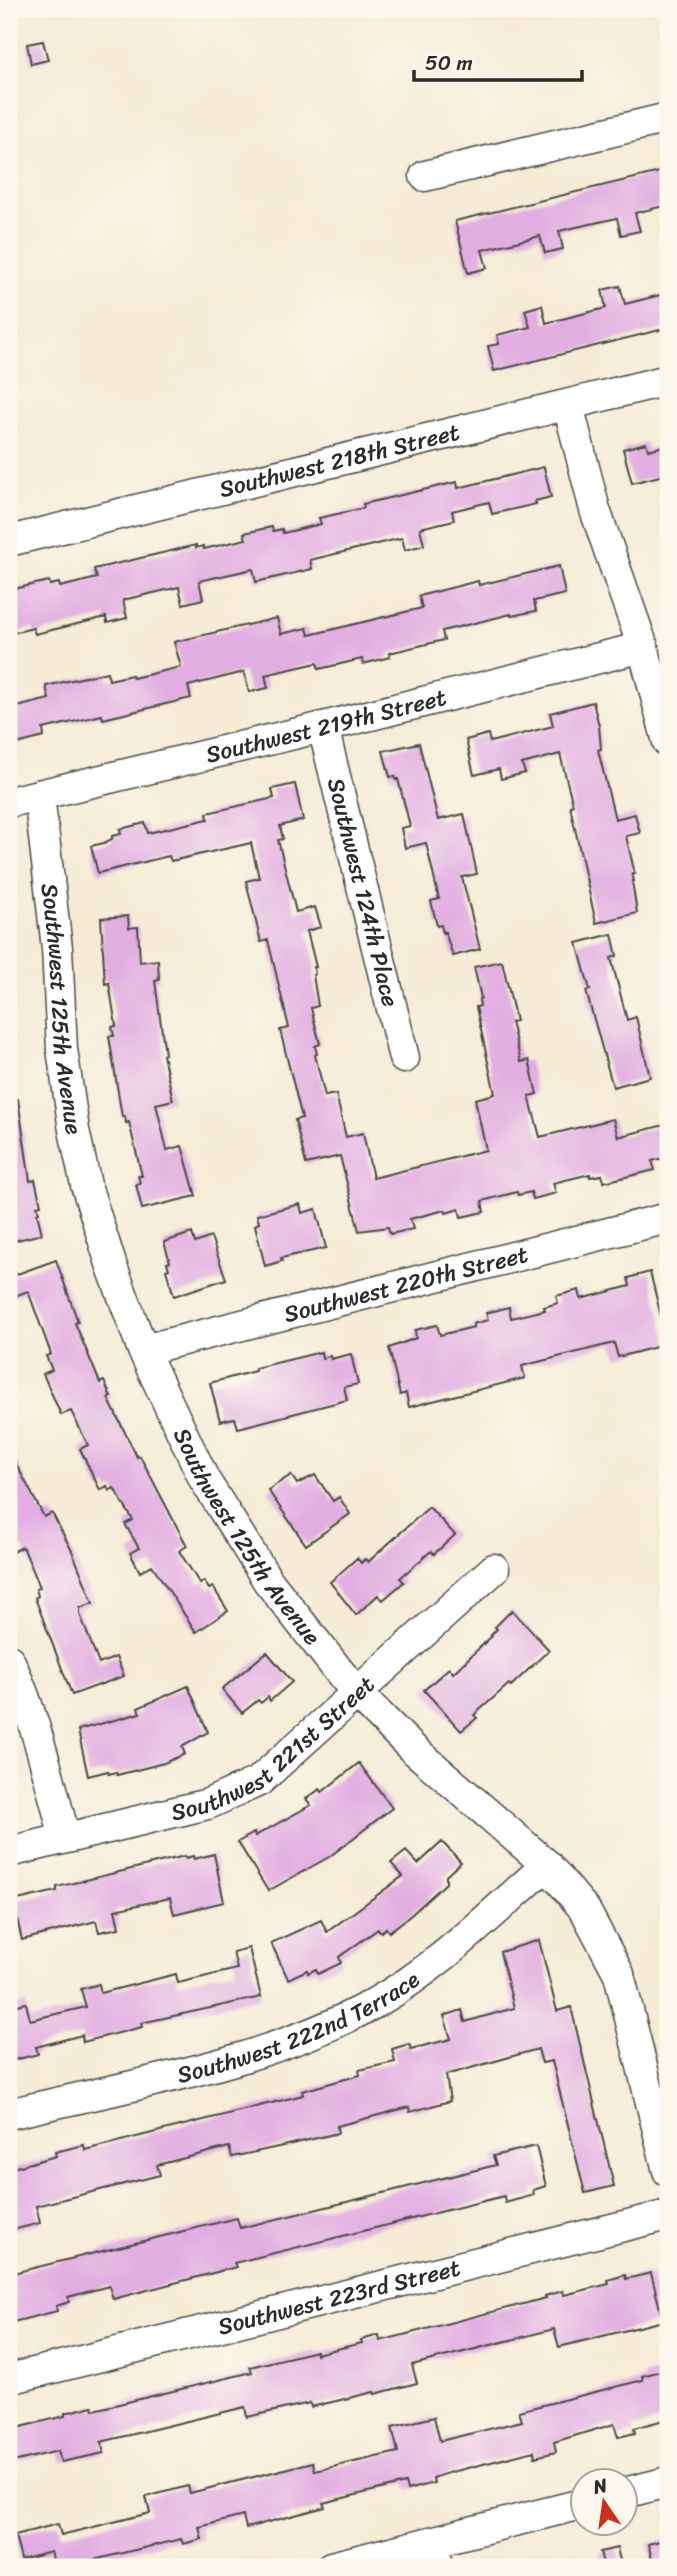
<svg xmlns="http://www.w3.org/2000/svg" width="677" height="2576" font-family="Sriracha,sans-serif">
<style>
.building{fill:#e2aee1}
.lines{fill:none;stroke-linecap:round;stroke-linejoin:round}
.minor-casing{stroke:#494845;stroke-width:33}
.minor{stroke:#fff;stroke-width:30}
.labels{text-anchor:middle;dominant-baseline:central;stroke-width:6;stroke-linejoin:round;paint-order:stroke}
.street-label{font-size:23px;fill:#2b2b2b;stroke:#fbf7ec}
</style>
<rect width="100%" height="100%" fill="#fbf7ec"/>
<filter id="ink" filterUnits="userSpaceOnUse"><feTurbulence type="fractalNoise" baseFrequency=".0143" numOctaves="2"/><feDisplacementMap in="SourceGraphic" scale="14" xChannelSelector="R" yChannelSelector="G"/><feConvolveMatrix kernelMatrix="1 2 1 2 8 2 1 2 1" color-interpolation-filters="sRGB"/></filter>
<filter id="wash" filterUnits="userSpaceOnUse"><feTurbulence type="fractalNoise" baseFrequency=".00686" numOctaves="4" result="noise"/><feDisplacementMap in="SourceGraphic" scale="28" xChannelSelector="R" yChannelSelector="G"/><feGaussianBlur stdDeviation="1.57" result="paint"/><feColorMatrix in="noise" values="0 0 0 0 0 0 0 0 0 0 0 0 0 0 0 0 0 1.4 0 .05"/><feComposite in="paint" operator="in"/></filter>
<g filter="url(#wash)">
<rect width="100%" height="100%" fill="#f5ebd6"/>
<g id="blocks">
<path class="building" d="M43,41L48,60L31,64L27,44Z
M668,170V205L635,213L640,231L621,235L617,218L559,231L563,249L545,253L540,236L482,250L487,268L468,273L455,221Z
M620,286L625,304L668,293V328L494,371L488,346L499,344L497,335L530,327L525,310L542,305L546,323L606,308L602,290Z
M646,443L648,450L668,445V474L632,483L623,449Z
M544,467L551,497L535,501L536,504L492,514L489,502L452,511L454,520L420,528L424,545L405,550L402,538L310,560L312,569L256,582L253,569L199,581L203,599L183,604L179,587L123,600L127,618L107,623L106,617L35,634L33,628L9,634V590L49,581L50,585L59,583L60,587L97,578L94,569L196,545V548L203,546L204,549L246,539L244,533L272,527L273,531L282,529L283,533L321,524L319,518L364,508L363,504L457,482L458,488Z
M559,566L565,594L534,601L536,611L511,616V614L442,631L444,640L389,653L390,657L363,664L362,659L319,669L317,663L265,675L268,688L249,692L244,672L188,686L191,698L103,719L102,715L43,729L44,737L9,746V709L49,699L46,686L107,672L109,680L132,675L133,678L181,667L174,642L277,618L281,634L307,628L309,635L422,608L419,596L478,581L479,585Z
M593,702L599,726L601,749L598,750L615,819L635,814L640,833L626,836L635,874H632L634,881H632L637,913L596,923L570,806L573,805L560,754L522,764L525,773L501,779L499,769L474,775L466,740L488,734L490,742L553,726L550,713Z
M419,743L438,820L464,814L477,874L462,877L480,949L453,956L445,932L443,933L441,925L437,926L431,901L439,899L426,843L405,848L401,828L410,826L398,779L396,780L395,776L390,777L383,751Z
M295,784L303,820L280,826L283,839L278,840L296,912L315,907L321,927L307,931L316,967H314L315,974L313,975L318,1006L311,1008L320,1044L315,1046L317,1054L315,1055L325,1096L336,1094L346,1137L363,1133L373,1178L486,1150L475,1099L495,1094L476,1007L480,1006L479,999L481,998L474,967L502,961L516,1021L511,1022L521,1062L529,1060L537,1094L529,1096L540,1137L613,1119L618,1137L668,1124V1157L652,1161L655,1170L604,1182L602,1175L590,1177V1174L553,1183L556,1193L533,1199L531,1192L518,1195L517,1192L482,1201L484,1212L461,1217L459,1209L446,1213L445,1210L410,1219L413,1229L390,1234L388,1227L359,1231L340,1156L306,1164L295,1120L302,1118L280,1030L289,1028L268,940L261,942L246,881L259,878L251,843L171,861L169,856L98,873L91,846L104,843L112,839V836L121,834L120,829L145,823L148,833L208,819L207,813L274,798L272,789Z
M128,916L129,928L138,927L140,962L158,960L159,980L155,981L165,1054L163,1055L173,1100L156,1104L167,1150L182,1146L196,1196L142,1209L136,1184L140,1183L138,1176H142L129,1122L126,1123L125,1116L122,1117L109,1036H114L112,1027L116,1026L109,983L105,984L101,918Z
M612,934L617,956L611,958L627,1020L636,1017L650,1077L613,1087L586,991L590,990L577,943Z
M18,1099L30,1181L35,1180L41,1205L37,1206L39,1212L37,1213L42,1234L9,1242V1100Z
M300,1204L302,1213L316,1209L326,1248L281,1258L282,1261L265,1266L255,1225L259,1223L257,1215Z
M192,1233L195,1243L211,1237L226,1279L174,1296L166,1270L169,1269L167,1263L170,1262L164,1242Z
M56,1260L78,1322L75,1323L100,1383L104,1381L111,1397L108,1398L137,1457L140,1456L187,1546L179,1551L200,1584L204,1581L209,1589L213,1587L228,1611L196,1632L152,1565L140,1572L130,1553L139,1548L125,1524L133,1520L114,1488L109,1491L107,1486L100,1490L80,1449L88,1445L71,1411L61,1415L43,1374L52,1370L46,1356L51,1354L28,1291L9,1298V1277Z
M650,1272L668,1344L618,1357L614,1343L522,1366L525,1378L409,1407L406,1393L400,1395L389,1348L416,1338L415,1330L437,1325L440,1335L474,1327L473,1324L488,1320L486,1313L509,1307L511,1318L545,1310L544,1307L558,1303L556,1296L579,1290L581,1299L630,1286L628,1278Z
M321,1352L322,1358L330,1356L331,1359L351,1354L358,1384L344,1387L347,1400L238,1428L235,1418L220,1421L210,1383L255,1371V1368Z
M9,1450L44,1517L52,1513L72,1551L93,1603L80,1608V1614L99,1664L116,1657L124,1676L72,1695L35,1598L38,1596L36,1589L40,1587L24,1549L22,1547L9,1554Z
M291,1475L297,1484L315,1475L333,1501L339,1497L350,1514L306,1545L268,1490Z
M429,1507L455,1535L434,1554L431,1551L400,1578L404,1582L383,1600L378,1595L356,1615L330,1582L357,1558L361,1563L365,1559L368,1562Z
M512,1610L549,1650L511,1686L509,1684L474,1715L477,1718L461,1731L424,1690L449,1668L453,1673L492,1636L491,1635L497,1629L495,1627Z
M267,1652L292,1682L270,1701L268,1697L261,1703L258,1700L242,1713L222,1689Z
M188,1686L208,1732L182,1747L185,1754L164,1763L117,1775L116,1772L109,1774L108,1771L88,1776L78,1730L140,1713L138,1708Z
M359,1763L392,1808L329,1857L268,1891L238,1842L254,1833L255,1836L311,1805L306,1799L320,1789L322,1792Z
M442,1842L461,1862L446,1876V1883L411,1915L389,1932L386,1928L381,1932L378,1929L339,1957L341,1963L318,1974L316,1969L308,1973L307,1970L288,1979L271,1943L321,1920L327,1932L403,1876L391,1863L406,1851L418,1864Z
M214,1854L224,1902L174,1914L170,1898L115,1910L119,1928L99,1932L96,1921L22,1940L13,1901L57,1891V1887L185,1856L186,1858L193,1856L194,1859Z
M539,1940L557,2011L571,2007L614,2186L585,2193L552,2061L542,2063L538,2049L446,2075L450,2101L410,2112L409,2107L337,2126L338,2133L292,2144L232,2157L229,2147L157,2165L160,2175L36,2206L40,2223L9,2231V2169L56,2156L55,2152L84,2145L85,2150L303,2095L302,2091L360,2075L359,2070L395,2062L392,2049L409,2044L411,2049L451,2039L444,2016L462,2010L465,2022L514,2008L500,1952Z
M249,1948L261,1997L141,2023L142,2027L83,2042L82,2035L36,2047L38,2054L14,2060L13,2057H9V2007L26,2003L30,2020L86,2007L81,1989L99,1984L101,1993L176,1974L178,1983L237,1969L233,1952Z
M536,2146L546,2186L533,2190L534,2195L505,2203L504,2196L234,2263L236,2267L113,2299L109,2286L68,2297L69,2302L56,2306L57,2311L9,2323V2274L237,2218L240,2228L359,2199L496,2165L493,2156Z
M651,2273L663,2321L559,2347L554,2329L412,2365L417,2383L375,2394L374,2392L311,2407L310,2403L247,2417L245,2407L101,2442L104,2453L61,2462L58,2451L9,2463V2430L65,2416V2413L93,2406L94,2410L252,2372L250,2367L316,2351V2354L362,2343L361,2340L379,2335L380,2341L546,2298L545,2296L563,2291L564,2295L609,2284L608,2280L625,2275L626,2279Z
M668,2369V2419L634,2428L635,2433L618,2437L614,2424L554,2442L556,2452L535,2457L534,2451L448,2473L433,2478L434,2483L407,2490L405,2483L323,2503L325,2507L246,2528L243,2516L199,2527L202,2539L183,2544L181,2539L64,2567H55L51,2552L21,2560L15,2535L58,2524L61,2535L150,2513L146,2497L188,2486L190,2493L313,2462L315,2471L398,2452L392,2427L434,2417L440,2441L522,2421L519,2411L643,2380L642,2376Z
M668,2539V2567H654L648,2544Z
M617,2548L621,2565L604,2567L600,2552Z"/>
</g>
</g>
<g filter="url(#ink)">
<use href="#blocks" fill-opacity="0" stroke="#494845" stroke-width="2"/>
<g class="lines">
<defs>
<g id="minor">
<path d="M425,176L668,118"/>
<path d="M568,405L595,510L643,647L668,742"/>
<path id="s1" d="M9,541L668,380"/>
<path id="s2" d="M323,727L404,1058"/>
<path id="s3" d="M39,795L57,948L62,1049L74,1130L86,1185L112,1267L143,1350L204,1479L268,1581L338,1670L357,1693L411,1747L547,1865L585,1910L619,1974L668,2171"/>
<path id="s4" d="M9,802L323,727L643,647"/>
<path id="s5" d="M143,1350L668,1218"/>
<path d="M9,1660C35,1716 49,1778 65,1838"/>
<path id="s6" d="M9,1852L208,1804L259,1781L494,1569"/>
<path id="s7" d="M9,2114C129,2085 265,2064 373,2004C438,1968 492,1913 547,1865"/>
<path id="s8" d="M9,2379L668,2215"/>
<path d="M624,2493L668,2482"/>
<path d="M432,2542L439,2567"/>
<path d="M331,2567L582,2504"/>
</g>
</defs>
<use href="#minor" class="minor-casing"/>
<use href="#minor" class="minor"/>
</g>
</g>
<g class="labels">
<g class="street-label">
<text stroke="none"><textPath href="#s1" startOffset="340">Southwest 218th Street</textPath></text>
<text stroke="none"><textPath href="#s4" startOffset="326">Southwest 219th Street</textPath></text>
<text stroke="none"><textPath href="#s2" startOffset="170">Southwest 124th Place</textPath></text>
<text stroke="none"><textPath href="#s3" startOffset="215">Southwest 125th Avenue</textPath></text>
<text stroke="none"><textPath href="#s5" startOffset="271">Southwest 220th Street</textPath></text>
<text stroke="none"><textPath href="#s3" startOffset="782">Southwest 125th Avenue</textPath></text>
<text stroke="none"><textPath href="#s6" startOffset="289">Southwest 221st Street</textPath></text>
<text stroke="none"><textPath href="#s7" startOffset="303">Southwest 222nd Terrace</textPath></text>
<text stroke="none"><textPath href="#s8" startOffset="340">Southwest 223rd Street</textPath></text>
</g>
</g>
<rect width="677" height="2576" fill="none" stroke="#fbf7ec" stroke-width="35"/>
<g transform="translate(604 2502) rotate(347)"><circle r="33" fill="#fbf7ec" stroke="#a8a59f" stroke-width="2"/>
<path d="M0-5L12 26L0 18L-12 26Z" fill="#c8321e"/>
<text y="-10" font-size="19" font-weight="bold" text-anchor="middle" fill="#2b2b2b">N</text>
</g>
<path d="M414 70v10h168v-10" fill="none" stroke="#2b2b2b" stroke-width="3.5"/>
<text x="425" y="70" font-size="21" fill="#2b2b2b" stroke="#fbf7ec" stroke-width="5" paint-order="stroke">50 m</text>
</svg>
